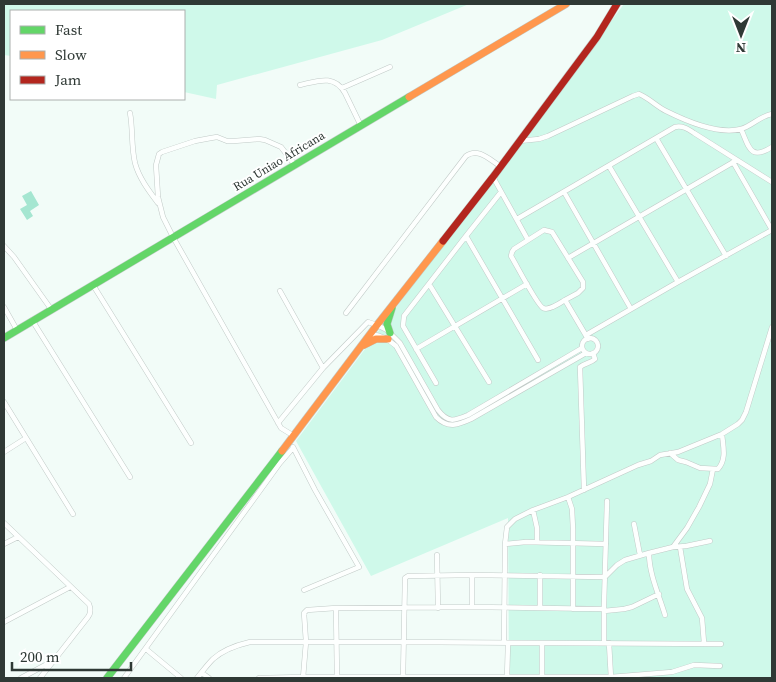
<svg xmlns="http://www.w3.org/2000/svg" width="776" height="682" font-family="'Source Serif 4',serif">
<style>
.green{fill:#cff9ea}
.water{fill:#a5e6d1}
.lines{fill:none;stroke-linecap:round;stroke-linejoin:round}
.street-casing{stroke:#c1cac7;stroke-width:5.5}
.fast-casing{stroke:#c1cac7;stroke-width:8}
.slow-casing{stroke:#c1cac7;stroke-width:8}
.jam-casing{stroke:#c1cac7;stroke-width:8}
.street{stroke:#fdfffe;stroke-width:4.5}
.fast{stroke:#63d668;stroke-width:7}
.slow{stroke:#ff974d;stroke-width:7}
.jam{stroke:#b3261e;stroke-width:7}
.labels{text-anchor:middle;dominant-baseline:central;stroke-width:4;stroke-linejoin:round;paint-order:stroke}
.street-label{font-size:12px;fill:#2f3935;stroke:#fff}
</style>
<rect width="100%" height="100%" fill="#f2fcf8"/>
<path class="green" d="M4,4H469L382,40L217,85L216,99L184,92V11H11V56L4,55Z
M624,4H772V678H509L508,518L371,576L296,441Z"/>
<path class="water" d="M31,191L39,205L30,211L33,216L27,220L20,209L27,205L22,196Z"/>
<g class="lines">
<defs>
<path id="street" d="M300,85C318,81 334,74 345,93L361,126
M342,88L390,67
M130,113C133,129 131,146 135,163C139,178 149,191 158,203
M741,129C749,147 750,161 772,147
M656,138L726,256
M519,141L539,139L548,136L633,96L639,94C649,98 656,106 666,111C686,121 718,135 741,129C752,126 760,116 772,114
M733,162L772,230
M609,166L678,282
M493,177L528,240
M564,192L631,309
M517,219L675,127C682,125 688,129 694,133L772,182
M466,236L538,360
M4,246L14,257L51,309
M568,258L737,160
M429,284L489,382
M93,285L191,443
M280,291L323,368
M565,300C560,303 549,311 543,308C537,305 516,264 511,256L512,252L514,249L544,230L552,232L583,282V288L578,293L565,300L588,339
M4,307L17,330
M346,313L466,156C478,147 490,160 500,166
M32,320L130,477
M371,334C382,336 388,339 396,346L436,417C448,429 458,425 471,419L586,353
M586,335L678,282L772,230
M582 346a8 8 0 1 1 16 0a8 8 0 1 1-16 0Z
M416,349L527,284
M436,383L403,326L404,316L466,236L501,192
M4,402L73,514
M278,423L323,368L368,322L377,325L387,330L400,343L438,410C448,423 454,421 468,415L582,348
M294,436L281,428L173,237L163,217L158,197L156,165L159,154L162,152L195,141L211,138L217,137L227,141H234L259,139L265,140L281,147L295,165
M293,447L315,490L359,567L304,590
M4,452L26,438
M670,453L678,460L686,462L700,468L718,469C727,459 723,446 722,434
M584,490L580,367C585,363 591,363 595,359L593,353
M568,497L572,509L573,529V609
M533,510L537,528V542
M4,523L89,604C91,609 91,613 88,617L40,678
M634,524L640,555
M4,544L18,537
M505,544L526,542L606,544
M673,547L687,528L699,507L710,484L713,469
M680,547L687,589L702,618L704,643
M649,553C649,574 659,595 665,615
M437,555L438,608
M472,607V575
M336,608L337,678
M540,608V575
M604,611L624,609L632,607L659,594
M4,622L70,587
M504,642L505,544L507,527L515,519L533,510L568,497L638,465L651,461L660,455L678,452L722,434L738,424L742,420L746,412L772,327
M542,643V678
M604,643V605L607,501
M609,643L611,678
M146,649L181,678
M202,673L209,678
M21,678L51,662
M124,678L280,463L293,448
M197,678C202,672 207,665 213,659C223,650 237,645 250,642H404L721,644
M259,678L303,677H611L672,672L694,665L720,666
M303,678L306,642L304,613L307,610L336,608L472,607L604,609
M403,678L405,578L408,576L472,575L605,577L617,565L625,560L649,553L673,547L686,546L710,541
M507,678L508,643"/>
<path id="fast" d="M390,333L387,324L392,308
M4,338L409,97
M107,678L282,451"/>
<path id="slow" d="M409,97L566,4
M364,345L376,339H388
M282,451L377,325L443,241"/>
<path id="jam" d="M443,241L493,177L597,37L617,4"/>
</defs>
<use href="#street" class="street-casing"/>
<use href="#fast" class="fast-casing"/>
<use href="#slow" class="slow-casing"/>
<use href="#jam" class="jam-casing"/>
<use href="#street" class="street"/>
<use href="#fast" class="fast"/>
<use href="#slow" class="slow"/>
<use href="#jam" class="jam"/>
</g>
<g class="labels">
<g class="street-label">
<text transform="translate(279 161) rotate(-31)">Rua Uniao Africana</text>
</g>
</g>
<rect width="776" height="682" fill="none" stroke="#2f3935" stroke-width="10"/>
<rect x="10" y="10" width="175" height="90" fill="#ffffff" stroke="#acb0ae"/>
<rect x="20" y="26" width="25" height="8" fill="#63d668" stroke="#acb0ae"/>
<text x="55" y="35" font-size="15" fill="#2f3935">Fast</text>
<rect x="20" y="51" width="25" height="8" fill="#ff974d" stroke="#acb0ae"/>
<text x="55" y="60" font-size="15" fill="#2f3935">Slow</text>
<rect x="20" y="76" width="25" height="8" fill="#b3261e" stroke="#acb0ae"/>
<text x="55" y="85" font-size="15" fill="#2f3935">Jam</text>
<g transform="translate(741 35) rotate(180)" stroke="#ffffff" stroke-width="4" paint-order="stroke">
<path d="M0-4L9 19L0 12L-9 19Z" fill="#2f3935"/>
<text y="-8" font-size="14" font-weight="bold" text-anchor="middle" fill="#2f3935">N</text>
</g>
<path d="M12 662v8h119v-8" fill="none" stroke="#2f3935" stroke-width="2.5"/>
<text x="20" y="662" font-size="15" fill="#2f3935" stroke="#ffffff" stroke-width="4" paint-order="stroke">200 m</text>
</svg>
